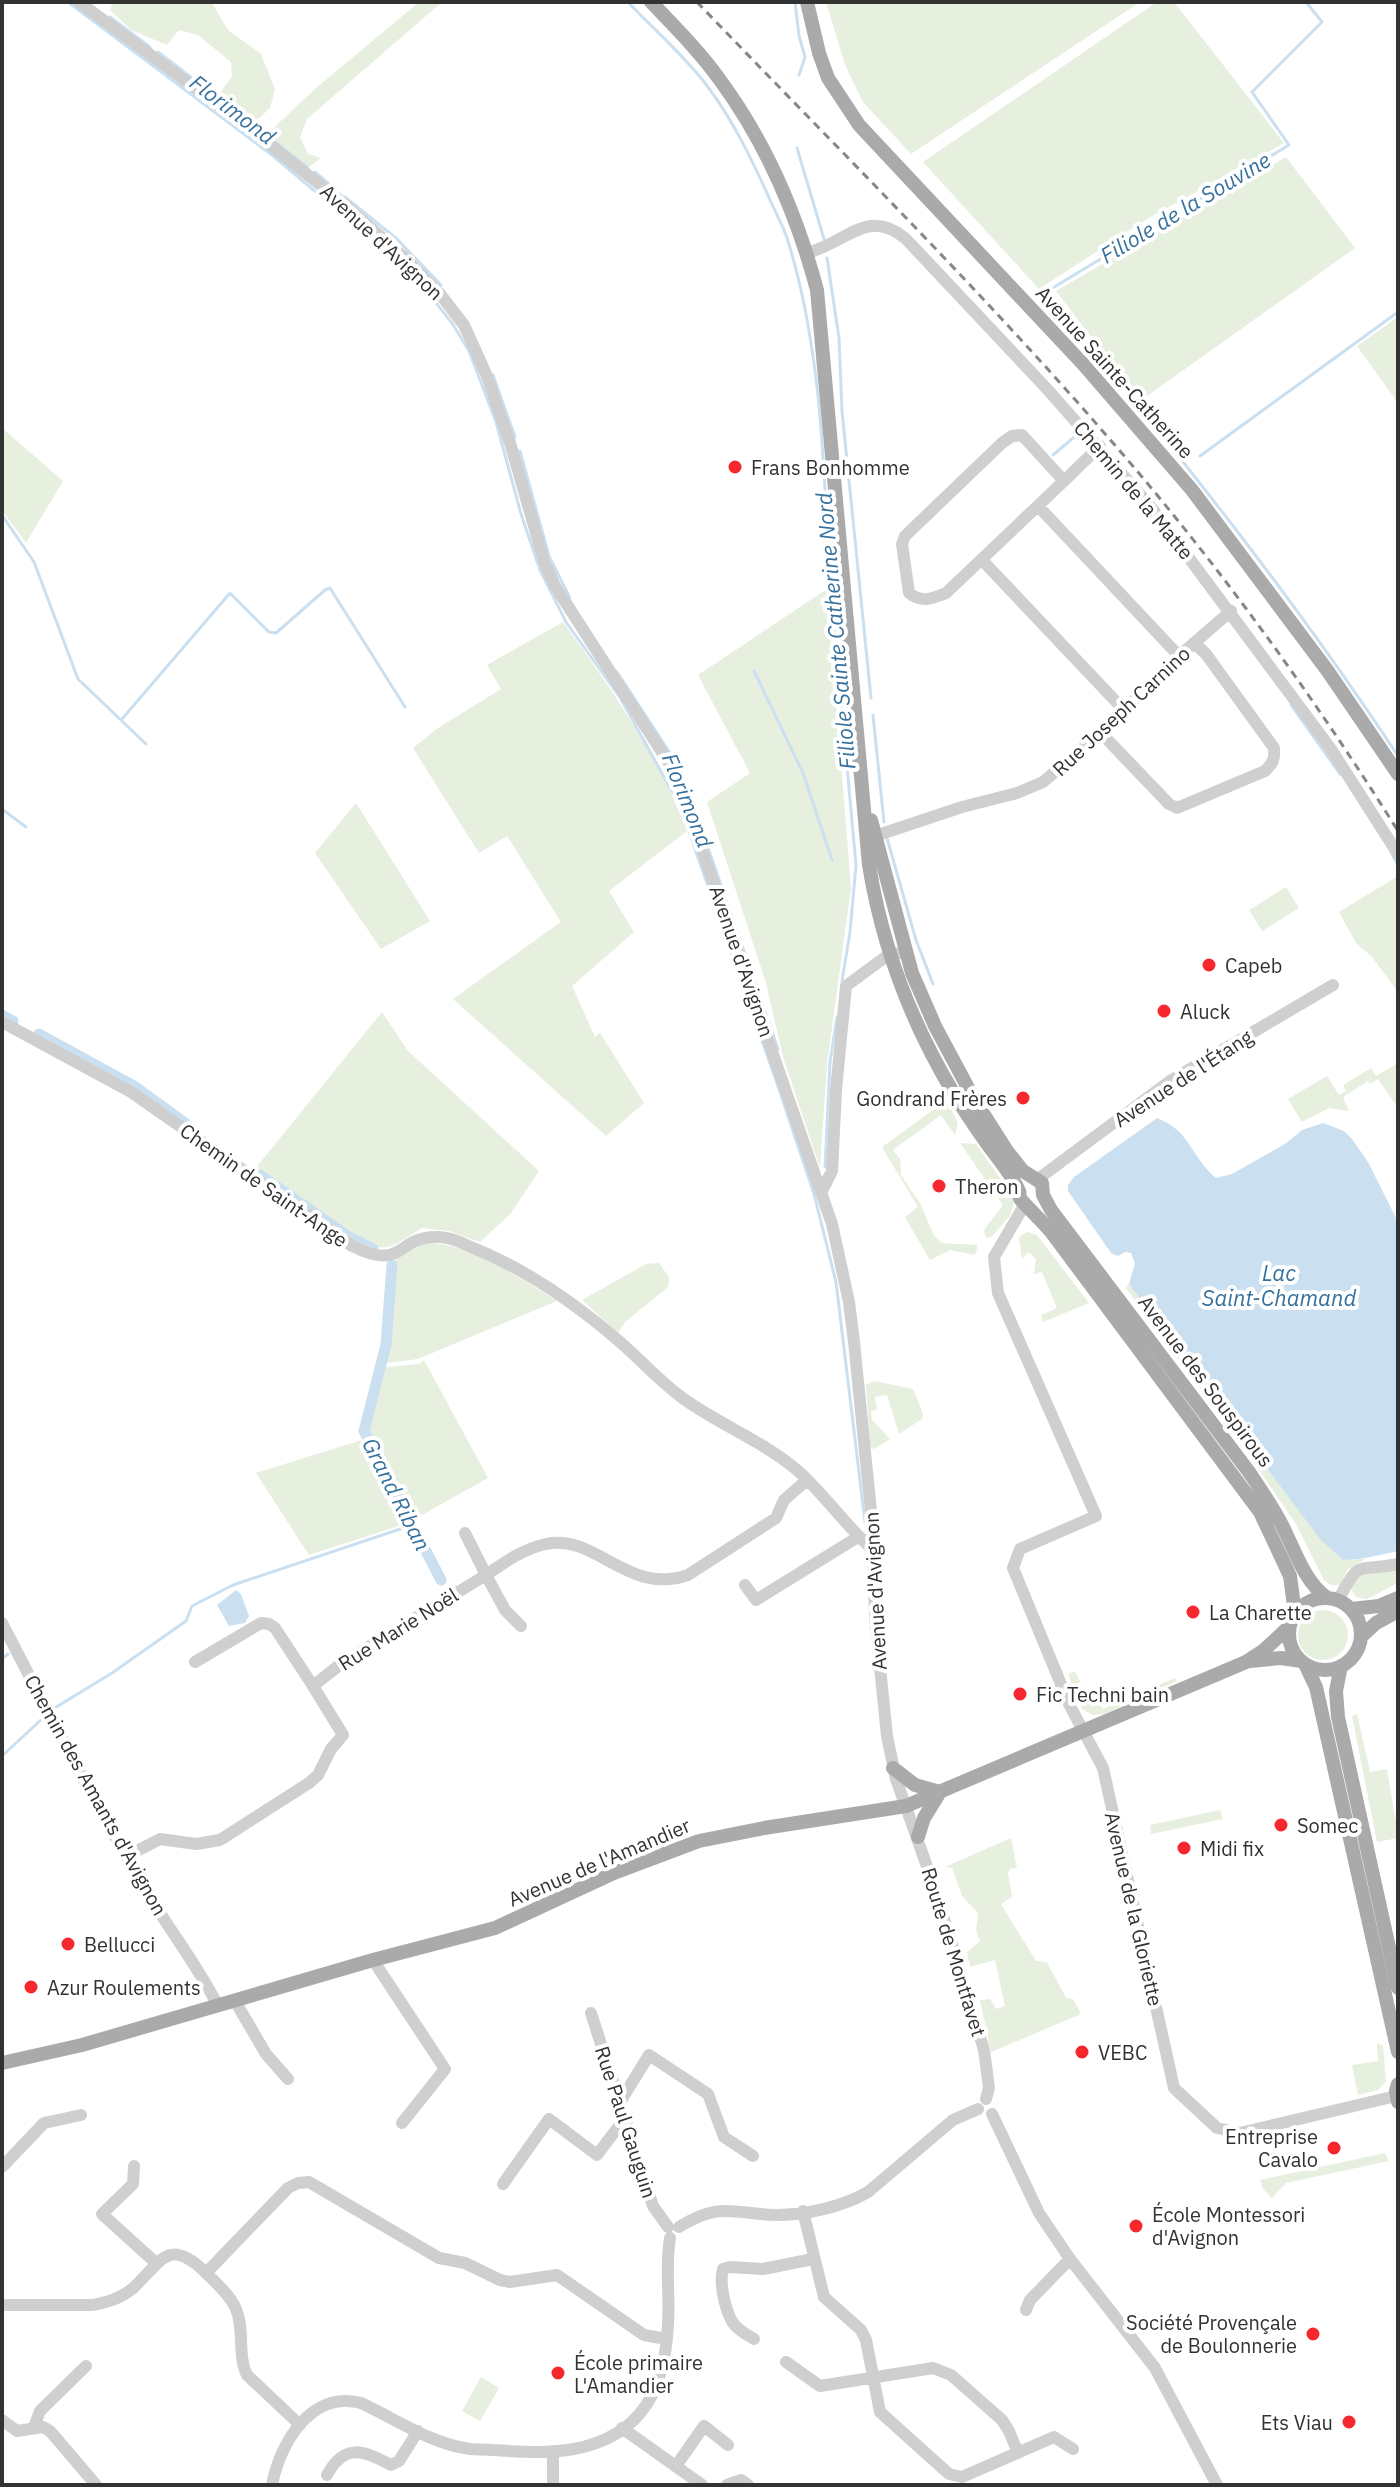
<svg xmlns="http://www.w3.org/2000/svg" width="1400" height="2487" font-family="'IBM Plex Sans',sans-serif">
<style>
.green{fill:#e7efdf}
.water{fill:#cae0f0}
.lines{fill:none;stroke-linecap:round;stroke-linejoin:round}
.stream{stroke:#cae0f0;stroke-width:3}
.canal{stroke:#cae0f0;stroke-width:11}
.minor{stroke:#cfcfcf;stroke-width:12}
.major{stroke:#aaa;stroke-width:14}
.rail{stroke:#878787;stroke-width:3;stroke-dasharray:8 6;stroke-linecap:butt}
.poi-dot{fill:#f6272d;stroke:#fff;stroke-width:3}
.labels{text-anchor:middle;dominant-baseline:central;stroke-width:8;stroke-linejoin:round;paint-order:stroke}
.street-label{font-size:20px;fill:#323232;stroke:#fff}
.poi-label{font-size:20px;fill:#323232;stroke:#fff;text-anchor:start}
.water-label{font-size:22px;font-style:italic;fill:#36719d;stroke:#fff}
</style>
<rect width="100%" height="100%" fill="#fff"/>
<path class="green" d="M113,2L212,3L228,30L261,54L275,89L270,108L254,123L218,96L232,76L231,62L198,35L179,30L167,45L131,30L110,10Z
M419,2H442L307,119L300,137L308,154L321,158L309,167L267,134L315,89Z
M826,2H1140L911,154L863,102L845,65Z
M1157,2H1174L1284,143L1147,219L1039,289L923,162Z
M1286,157L1355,248L1140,401L1056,291Z
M1398,317V403L1357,346Z
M2,428L63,481L26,543L2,510Z
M827,589L851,888L827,1064L820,1168L783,1057L766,983L707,802L750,773L698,675Z
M563,622C611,688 657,754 687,831L609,891L634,932L572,986L595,1037L600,1033L644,1103L606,1136L453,999L561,922L507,836L479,853L413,748L438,728L501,689L487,665Z
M356,803L430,921L381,949L315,853Z
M1398,876V992L1372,957L1356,943L1339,912Z
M1286,887L1299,908L1262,931L1249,910Z
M382,1012L408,1051L539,1171L511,1213L480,1242L449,1231L422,1228C408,1236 394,1250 377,1247C350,1243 281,1187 255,1169Z
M1398,1063V1108L1378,1079L1370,1084L1368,1081L1343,1097L1349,1111L1329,1108L1302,1122L1288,1099L1327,1076L1339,1095L1346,1091L1343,1085L1371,1068L1376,1076Z
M947,1100L958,1123L955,1135L941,1115L893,1150L900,1159L901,1175L921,1205L933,1234L941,1243L978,1245L975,1255L950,1250L930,1260L905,1217L918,1207L882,1147Z
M960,1143L976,1144L1015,1200L1010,1216L991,1237L986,1238L984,1230L1003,1205Z
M1027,1232L1037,1235L1089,1303L1043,1322L1041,1315L1057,1308L1042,1272L1034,1274L1036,1259L1029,1252L1022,1259L1019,1237Z
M425,1243C472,1243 518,1277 557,1301L418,1359L387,1363L396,1259Z
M659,1263L669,1277L668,1287L625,1322L618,1333L582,1300L646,1264Z
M1129,1284L1225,1413L1343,1560L1366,1559L1348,1569L1340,1585H1331L1324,1580L1296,1524L1248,1454L1126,1288Z
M424,1360L488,1478L413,1520L369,1431L386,1367L419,1364Z
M874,1381L913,1389L923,1414L922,1419L899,1434L887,1395L875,1397L877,1410L871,1411L872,1420L890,1439L874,1449L870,1447L866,1385Z
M365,1439L408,1523L309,1555L256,1473Z
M1398,1570V1583L1367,1599L1356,1597L1351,1589L1361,1574Z
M1298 1635a25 25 0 1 1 50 0a25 25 0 1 1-50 0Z
M1075,1671L1089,1701L1095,1699L1103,1709L1175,1678L1177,1681L1104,1714L1093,1715L1082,1709L1068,1674Z
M1357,1714L1370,1772L1387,1769L1395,1818H1398V1838L1377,1842L1352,1716Z
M1220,1810L1223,1819L1151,1834L1150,1825Z
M1011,1838L1017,1868L1010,1869L1008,1873L1012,1897L1001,1904L1036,1961L1047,1962L1066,1998L1073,1999L1081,2014L991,2052L980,2000L990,1999L996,2009L1005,2006L995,1960L970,1967L967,1952L980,1941L976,1930L978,1913L962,1896L952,1868L945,1867Z
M1377,2043L1383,2046L1386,2081L1378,2090L1358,2095L1352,2065L1378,2061Z
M1385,2153L1389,2161L1286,2183L1272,2198L1263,2189L1260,2180Z
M481,2377L499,2388L480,2421L462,2411Z"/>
<path class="water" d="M1157,1118C1190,1130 1191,1157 1216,1178L1232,1174L1285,1144L1302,1130L1323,1123L1344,1131L1352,1139L1368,1162L1398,1222V1551C1380,1555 1361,1560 1343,1560L1320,1539L1129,1284L1135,1263L1131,1253L1125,1252L1118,1256L1111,1253L1068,1191V1185L1074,1177Z
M236,1590L241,1594L249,1616L245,1623L229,1626L217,1605Z"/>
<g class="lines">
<path class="stream" d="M68,2L272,155L386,251L420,283L452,323L469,351L496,422L521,514L540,570L566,622L621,699L680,806L779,1089L814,1194L836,1282L865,1522
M628,2C654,30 685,56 708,87C732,119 750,156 767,193C773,208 782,223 787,238C819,339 824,452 828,558L856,865L850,932L842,981
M795,2L799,36L805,57L799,75
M1306,2L1322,22L1252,92L1289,145L1046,292L1076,323L1080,335C1192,470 1301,609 1398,756
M110,17L150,47
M158,52L196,81
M256,127L307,167
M797,148L824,239
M315,172L330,185
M345,197L397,239L441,285
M827,258L839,338L842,411L871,698
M493,375L515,437
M520,451L549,556L570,598
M1053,455L1079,433
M1200,456L1398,312
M1143,507L1153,519
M2,515L34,562L78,679L146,744
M754,671L803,773L832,860
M617,672L672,756
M1291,705L1340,774
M873,715L884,822
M122,719L230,593L269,632L276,633L325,590L330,588L405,707
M690,796L778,1049
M2,809L26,827
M887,838L916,940L933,984
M1392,854L1398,865
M825,1167L830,1062L837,1017
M2,1659L8,1654
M53,1709L112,1673L186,1621L192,1606L233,1585L412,1525
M2,1756L44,1717"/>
<path class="canal" d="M2,1015L13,1021
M39,1034L134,1086L185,1123
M260,1175L349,1237L373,1249
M392,1265L386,1345L364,1431L441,1580"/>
<path class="minor" d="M79,2L241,122L337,198L405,258L440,294L464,325L487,376L511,446L544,561L555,586L669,763L682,792L832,1224L849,1302L854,1342L872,1521L875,1618L887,1736L896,1779L935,1889L984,2050L989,2088L986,2099
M807,253C848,242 868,207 906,239L1048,390L1151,507L1331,749L1398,854
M1022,435L1064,481L946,593C931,599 922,603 909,593L902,544L905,536L1002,443L1012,436Z
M1064,481L1100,446
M1038,506L1179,656
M982,560L1124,710
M1101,733L1169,804L1177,808L1265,771C1273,763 1275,759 1274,748L1206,654L1194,643
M869,838L962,807L1017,793L1043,782L1101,733L1179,656L1231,611
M2,1022L131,1092L352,1246C404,1272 396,1237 436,1237C448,1236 461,1242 471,1247C526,1269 575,1303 620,1342C641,1360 661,1383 684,1399C720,1425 763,1441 797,1470C825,1495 845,1525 873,1550
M1038,1179L1170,1081L1333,985
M821,1193L832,1171L836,1090L846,986L884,958L906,951
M1025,1204L994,1257L998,1293L1096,1516L1020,1549L1013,1568L1070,1706L1103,1768L1174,2088L1217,2128L1240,2133L1396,2096
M745,1585L756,1600L858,1537
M1338,1600C1362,1557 1354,1573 1398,1564
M2,1623C49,1713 94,1805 147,1892C170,1931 198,1966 218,2006
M521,1626L505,1610L486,1575C505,1562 523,1549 546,1544C596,1533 627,1596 688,1575L776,1518L784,1500L807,1480
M195,1662L261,1623L269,1624L275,1628L313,1686
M127,1856L160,1839L196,1844L220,1840L309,1783L318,1775L331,1749L343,1735L313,1686L342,1663L486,1575L465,1533
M373,1960L445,2069L402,2123
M235,2001L266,2054L288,2079
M591,2013L653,2206L668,2227
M620,2102L649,2055L708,2094L724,2137L753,2156
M992,2114L1039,2213L1070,2259L1155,2368L1217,2485
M134,2166L133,2184L102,2214L156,2263
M2,2167L44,2123L81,2115
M503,2184L549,2119L597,2155L625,2118
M803,2211L824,2297L861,2330L866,2340L880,2412L949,2474L962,2477L1054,2437L1073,2449
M679,2227C721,2201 733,2214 776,2215C806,2215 842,2207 868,2192L953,2120L978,2109
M206,2273L288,2188L298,2183L309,2182L439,2258L465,2263L500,2280L510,2282L557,2275L644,2335L666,2339
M2,2305H93C107,2302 120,2299 132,2289C160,2264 167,2236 204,2271C215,2282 230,2295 236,2309C245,2330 237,2355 247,2375L300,2425
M1026,2310L1030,2300L1070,2259
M754,2339C747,2335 738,2330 733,2323C725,2310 719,2283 723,2269L730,2267L763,2269L813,2259
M786,2362L820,2386L933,2368L951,2375L1002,2420L1009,2431L1018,2453
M2,2420L17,2431L43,2427L50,2431L96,2485
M34,2427L40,2411L86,2366
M622,2428L702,2485
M553,2451V2485
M676,2466L704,2426L728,2445
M327,2475C345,2442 364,2451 391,2465L399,2461L418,2431
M272,2485C280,2443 311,2390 361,2403C396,2419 431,2444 470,2449C504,2450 541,2455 574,2449C643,2436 665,2388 668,2324C670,2295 665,2267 670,2238
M727,2485L741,2480L748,2485"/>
<path class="major" d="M651,2C675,27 700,52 720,80C767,144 797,215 817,290L869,865C887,976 934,1076 1003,1165C1008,1172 1016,1183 1019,1191C1021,1197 1017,1197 1023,1202C1032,1212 1043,1222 1052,1233L1260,1512L1290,1576L1295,1613
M807,2L819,53L828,78L859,125L1083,364L1192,490L1327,670L1398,774
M871,820L912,973L935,1026L974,1099L1007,1151L1023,1171L1042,1183L1043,1195L1051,1210L1249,1472C1261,1490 1273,1507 1283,1527C1295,1551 1304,1581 1327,1598
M1289 1634a36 36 0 1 1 72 0a36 36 0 1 1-72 0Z
M1351,1609L1379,1606L1398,1598
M1361,1637L1376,1623L1398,1611
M1250,1661L1281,1658L1301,1661
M1305,1664L1316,1687L1398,2052
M1341,1666L1336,1691L1338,1717L1398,1988
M893,1768L915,1785L940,1792L924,1818L918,1837
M2,2063L82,2045L373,1960L495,1928L614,1873L699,1841L764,1828L906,1806L1246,1662L1263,1651L1290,1626
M1398,2084L1396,2091L1398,2102"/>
<path class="rail" d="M697,2C832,143 972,281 1100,428C1210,553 1309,689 1398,831"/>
</g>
<g class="poi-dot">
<circle cx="735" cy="467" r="8"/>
<circle cx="1209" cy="965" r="8"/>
<circle cx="1164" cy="1011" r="8"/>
<circle cx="1023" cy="1098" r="8"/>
<circle cx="939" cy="1186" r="8"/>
<circle cx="1193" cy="1612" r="8"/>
<circle cx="1020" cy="1694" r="8"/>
<circle cx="1281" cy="1825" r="8"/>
<circle cx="1184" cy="1848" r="8"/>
<circle cx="68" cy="1944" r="8"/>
<circle cx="31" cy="1987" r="8"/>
<circle cx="1082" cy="2052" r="8"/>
<circle cx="1334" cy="2148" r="8"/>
<circle cx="1136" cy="2226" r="8"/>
<circle cx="1313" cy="2334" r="8"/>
<circle cx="558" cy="2373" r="8"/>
<circle cx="1349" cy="2422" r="8"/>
</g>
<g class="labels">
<g class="street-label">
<text transform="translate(382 242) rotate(43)">Avenue d'Avignon</text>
<text transform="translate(1115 372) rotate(48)">Avenue Sainte-Catherine</text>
<text transform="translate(1134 490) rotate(50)">Chemin de la Matte</text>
<text transform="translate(1121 711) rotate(-43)">Rue Joseph Carnino</text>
<text transform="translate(742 961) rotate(71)">Avenue d'Avignon</text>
<text transform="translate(1183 1078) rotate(-33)">Avenue de l'Étang</text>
<text transform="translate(264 1185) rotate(35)">Chemin de Saint-Ange</text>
<text transform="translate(1206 1381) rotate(53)">Avenue des Souspirous</text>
<text transform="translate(875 1591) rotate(-93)">Avenue d'Avignon</text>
<text transform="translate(398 1629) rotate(-32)">Rue Marie Noël</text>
<text transform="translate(96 1795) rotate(61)">Chemin des Amants d'Avignon</text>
<text transform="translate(599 1862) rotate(-23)">Avenue de l'Amandier</text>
<text transform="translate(1134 1909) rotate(77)">Avenue de la Gloriette</text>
<text transform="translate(954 1952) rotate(73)">Route de Montfavet</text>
<text transform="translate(626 2122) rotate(72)">Rue Paul Gauguin</text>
</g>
<g class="poi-label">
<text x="751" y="467">Frans Bonhomme</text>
<text x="1225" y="965">Capeb</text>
<text x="1180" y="1011">Aluck</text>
<text x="1007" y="1098" text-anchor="end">Gondrand Frères</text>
<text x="955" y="1186">Theron</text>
<text x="1209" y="1612">La Charette</text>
<text x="1036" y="1694">Fic Techni bain</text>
<text x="1297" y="1825">Somec</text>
<text x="1200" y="1848">Midi fix</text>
<text x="84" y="1944">Bellucci</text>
<text x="47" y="1987">Azur Roulements</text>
<text x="1098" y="2052">VEBC</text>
<text x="1318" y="2136" text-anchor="end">Entreprise<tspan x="1318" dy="23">Cavalo</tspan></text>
<text x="1152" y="2214">École Montessori<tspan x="1152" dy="23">d'Avignon</tspan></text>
<text x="1297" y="2322" text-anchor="end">Société Provençale<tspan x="1297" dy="23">de Boulonnerie</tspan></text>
<text x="574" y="2362">École primaire<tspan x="574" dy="23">L'Amandier</tspan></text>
<text x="1333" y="2422" text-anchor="end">Ets Viau</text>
</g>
<g class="water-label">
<text transform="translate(233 109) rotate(37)">Florimond</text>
<text transform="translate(1185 207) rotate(-31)">Filiole de la Souvine</text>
<text transform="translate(835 631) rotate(-95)">Filiole Sainte Catherine Nord</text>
<text transform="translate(688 800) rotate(68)">Florimond</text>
<text x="1279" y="1272">Lac<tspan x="1279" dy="25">Saint-Chamand</tspan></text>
<text transform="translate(397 1494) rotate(63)">Grand Riban</text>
</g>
</g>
<rect width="1400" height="2487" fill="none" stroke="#323232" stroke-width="8"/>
</svg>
